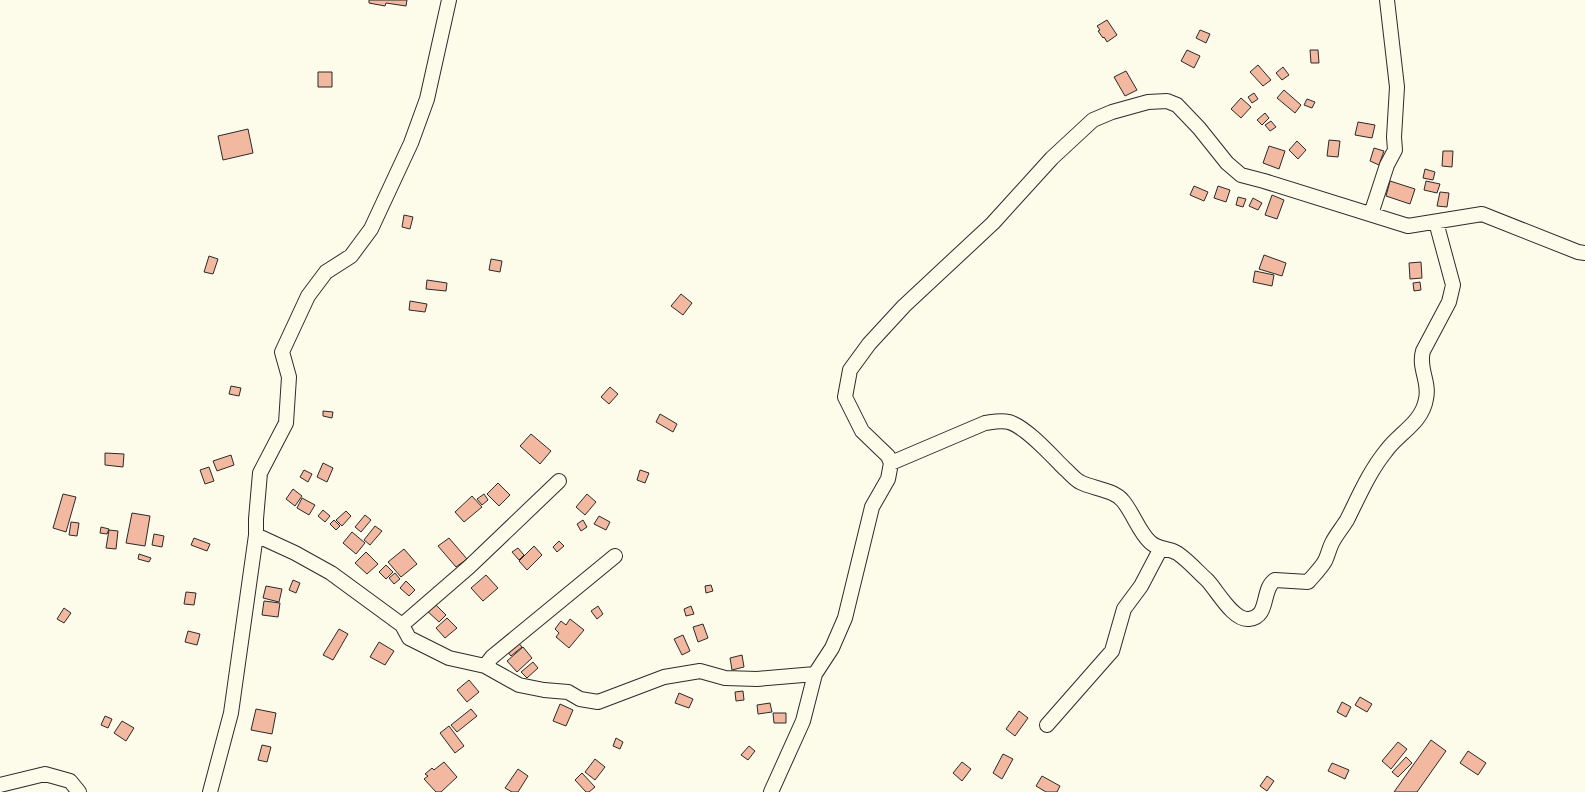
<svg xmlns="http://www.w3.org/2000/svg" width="1585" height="792" font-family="'IBM Plex Serif',serif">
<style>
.building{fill:#f2b8a0;stroke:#2b2b2b}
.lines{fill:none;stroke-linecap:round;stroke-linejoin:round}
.minor-casing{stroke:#2b2b2b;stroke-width:16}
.minor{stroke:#fdfbea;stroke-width:14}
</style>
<rect width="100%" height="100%" fill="#fdfbea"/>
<path class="building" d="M369,0H407L406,6L386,3L385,6L369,3Z
M1107,20L1117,35L1107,42L1104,37L1103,38L1098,31L1100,30L1097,26Z
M1200,30L1210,34L1206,43L1196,38Z
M1187,50L1200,56L1194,68L1181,61Z
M1310,50H1318L1319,63H1311Z
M1258,65L1271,80L1263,86L1250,72Z
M1283,67L1289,75L1282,80L1276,73Z
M1126,71L1137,90L1125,96L1114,77Z
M318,72H332V87H318Z
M1284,90L1301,105L1295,113L1277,98Z
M1254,93L1258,99L1252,103L1248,97Z
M1241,98L1251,107L1241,118L1231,109Z
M1307,99L1315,102L1312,108L1304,105Z
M1265,113L1269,118L1262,125L1257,120Z
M1271,121L1276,127L1270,131L1265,125Z
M1358,122L1375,125L1372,138L1355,135Z
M248,129L253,153L223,160L218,136Z
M1329,140L1340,141L1338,157L1327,156Z
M1297,141L1306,150L1298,159L1289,150Z
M1269,146L1285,151L1279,169L1263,163Z
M1374,148L1384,151L1379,165L1370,161Z
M1443,151H1453L1452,167L1442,166Z
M1425,169L1435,172L1433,180L1423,178Z
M1390,181L1415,189L1410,204L1386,196Z
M1426,181L1440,184L1437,193L1424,190Z
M1194,186L1208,192L1204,201L1190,195Z
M1218,186L1230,190L1226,202L1214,198Z
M1440,192L1449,193L1447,207L1437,206Z
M1272,195L1284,200L1277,219L1265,215Z
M1238,197L1246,199L1243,207L1236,205Z
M1253,198L1262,203L1258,210L1249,206Z
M404,215L413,217L410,229L402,227Z
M1264,255L1286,263L1282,276L1259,269Z
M209,256L218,259L213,274L204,272Z
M491,259L502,261L500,272L489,270Z
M1421,262L1422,278L1410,279L1409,263Z
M1255,271L1274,275L1272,286L1253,282Z
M427,280L447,283L446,291L426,289Z
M1420,282L1421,290L1414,291L1413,283Z
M681,294L692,303L683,315L671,306Z
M410,301L427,304L425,312L409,310Z
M231,386L241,388L239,396L229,394Z
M610,387L618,394L609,404L601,397Z
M323,411L333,412L332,418L323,416Z
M660,414L677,424L673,432L656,422Z
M531,434L551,451L540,464L520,446Z
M105,453L124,454L123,467L105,465Z
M231,455L234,465L217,471L213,461Z
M323,463L333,468L327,482L317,477Z
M209,467L214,481L205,484L200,470Z
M304,470L312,474L308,482L300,477Z
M640,470L649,473L645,483L637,480Z
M498,483L510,495L499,506L487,494Z
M293,489L302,496L295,506L286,499Z
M63,494L76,497L66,532L53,528Z
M484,494L488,500L482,505L477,499Z
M587,494L596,502L585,515L576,507Z
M472,496L482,507L464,522L455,512Z
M302,498L315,505L309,515L297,508Z
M323,510L330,516L325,522L318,516Z
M346,511L351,516L342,526L336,520Z
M132,513L150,516L145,546L126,543Z
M365,515L371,520L361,532L355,527Z
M599,516L610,522L606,530L594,524Z
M334,520L340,526L336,530L330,524Z
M583,520L587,527L581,531L577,524Z
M71,522L79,523L77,536L69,535Z
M375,526L382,531L370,545L364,540Z
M101,527L109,529L107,534L100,533Z
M109,530L118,531L116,549L106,548Z
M352,532L365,543L356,554L343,543Z
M154,534L164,536L162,547L152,545Z
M194,538L210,544L207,551L191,545Z
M449,538L467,559L456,567L438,546Z
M559,541L564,546L557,552L553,547Z
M534,546L542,555L527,570L519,561Z
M518,548L524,555L519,560L512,552Z
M404,549L417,564L401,577L388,562Z
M366,552L378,564L367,574L355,563Z
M139,554L151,558L149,562L138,559Z
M386,565L393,572L386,579L379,572Z
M395,573L400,579L394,584L389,578Z
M486,575L498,588L483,601L471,588Z
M293,580L300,583L296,593L289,590Z
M406,581L415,590L409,596L400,588Z
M711,585L713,591L706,593L705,586Z
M266,586L282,589L279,602L263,598Z
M186,592L196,593L194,605L184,604Z
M264,601L280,603L278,617L262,615Z
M433,602L446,615L439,622L425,609Z
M598,606L603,614L597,619L591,611Z
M691,606L694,614L686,616L684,609Z
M64,608L71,613L64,623L57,619Z
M447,618L457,628L445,638L436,628Z
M570,619L584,630L569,648L556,637L559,633L555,629L561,621L566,625Z
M703,624L708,638L698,642L693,627Z
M339,629L348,634L333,660L323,655Z
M188,631L200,634L197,645L185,642Z
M683,635L690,651L682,655L674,639Z
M517,641L522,647L511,656L506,650Z
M379,642L394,651L385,665L370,657Z
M523,647L532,658L517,672L507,661Z
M742,655L744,667L732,670L730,658Z
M533,662L538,668L527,678L521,672Z
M469,680L479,692L467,702L457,690Z
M743,691L744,700L736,701L735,692Z
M679,693L693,699L689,708L675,703Z
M1360,697L1372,704L1367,712L1355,705Z
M1342,702L1351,707L1346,717L1337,712Z
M770,703L772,712L758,714L757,705Z
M560,704L573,710L566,726L553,721Z
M256,709L276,713L272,734L251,730Z
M471,709L477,716L457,732L451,725Z
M1019,711L1028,718L1015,736L1006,729Z
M773,713H786V723H774Z
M105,716L112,719L108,728L101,725Z
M122,721L134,728L126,741L114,733Z
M449,726L464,746L455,753L440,733Z
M616,738L623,742L620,749L613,746Z
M1431,740L1446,751L1417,792H1394Z
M1398,742L1407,749L1391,769L1382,761Z
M262,745L271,747L267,762L258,760Z
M749,746L755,751L748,760L741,755Z
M1468,751L1486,763L1478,775L1460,763Z
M1003,754L1013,759L1002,779L993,773Z
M1406,757L1412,763L1398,777L1392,772Z
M595,759L605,767L595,780L585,772Z
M444,762L457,777L441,792H436L424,779L428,776L425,774L432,768L434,770Z
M962,762L971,769L962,781L953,773Z
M1332,763L1349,770L1345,779L1328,771Z
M518,769L528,776L518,792H512L505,788Z
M582,773L595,787L589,792H586L575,780Z
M1042,776L1060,786L1057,792H1046L1036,786Z
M1267,776L1274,781L1267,791L1260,786Z"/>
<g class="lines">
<defs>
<path id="minor" d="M1371,214L1387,165L1395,150L1394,137L1397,87L1387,0
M891,463L985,423C993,422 1000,420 1009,422C1026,427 1051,455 1064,468C1069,472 1074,479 1080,482C1093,489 1113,489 1123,501C1133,513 1139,532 1150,542C1157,549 1167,548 1175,552C1183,555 1199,573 1207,580C1217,590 1233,621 1249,619C1270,617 1261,589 1275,580L1308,582C1314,575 1321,568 1325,561C1328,555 1329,549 1332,543C1336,535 1342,528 1347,520C1359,496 1369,472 1386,451C1399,433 1422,423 1426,399C1430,382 1418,368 1423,351L1449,302L1453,285L1436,222
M256,535L295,553L331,573L402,625L409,638L449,658L485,666L519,685L544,690L568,692L580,699L598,702L664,677L700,671L725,678L757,679L815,674
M402,625L469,567L559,481
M485,666L492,657L615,556
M1047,725L1112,651L1124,609L1141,586L1161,548
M0,785L45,774L70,781L79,792
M210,792L231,713L256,535V519L260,473L286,423L289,377L282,352L308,296L326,272L351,256L371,229L411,143L427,99L449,0
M771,792L803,721L815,674L832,648L845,618L872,507L888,479L891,463L888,456L862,431L845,397L850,370L869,344L904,306L993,223L1052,158L1093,120L1112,112L1148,102L1167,101L1177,105L1199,128L1227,163L1241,175L1264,181L1408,226L1482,214L1578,252L1585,253"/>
</defs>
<use href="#minor" class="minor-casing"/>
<use href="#minor" class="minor"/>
</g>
</svg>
